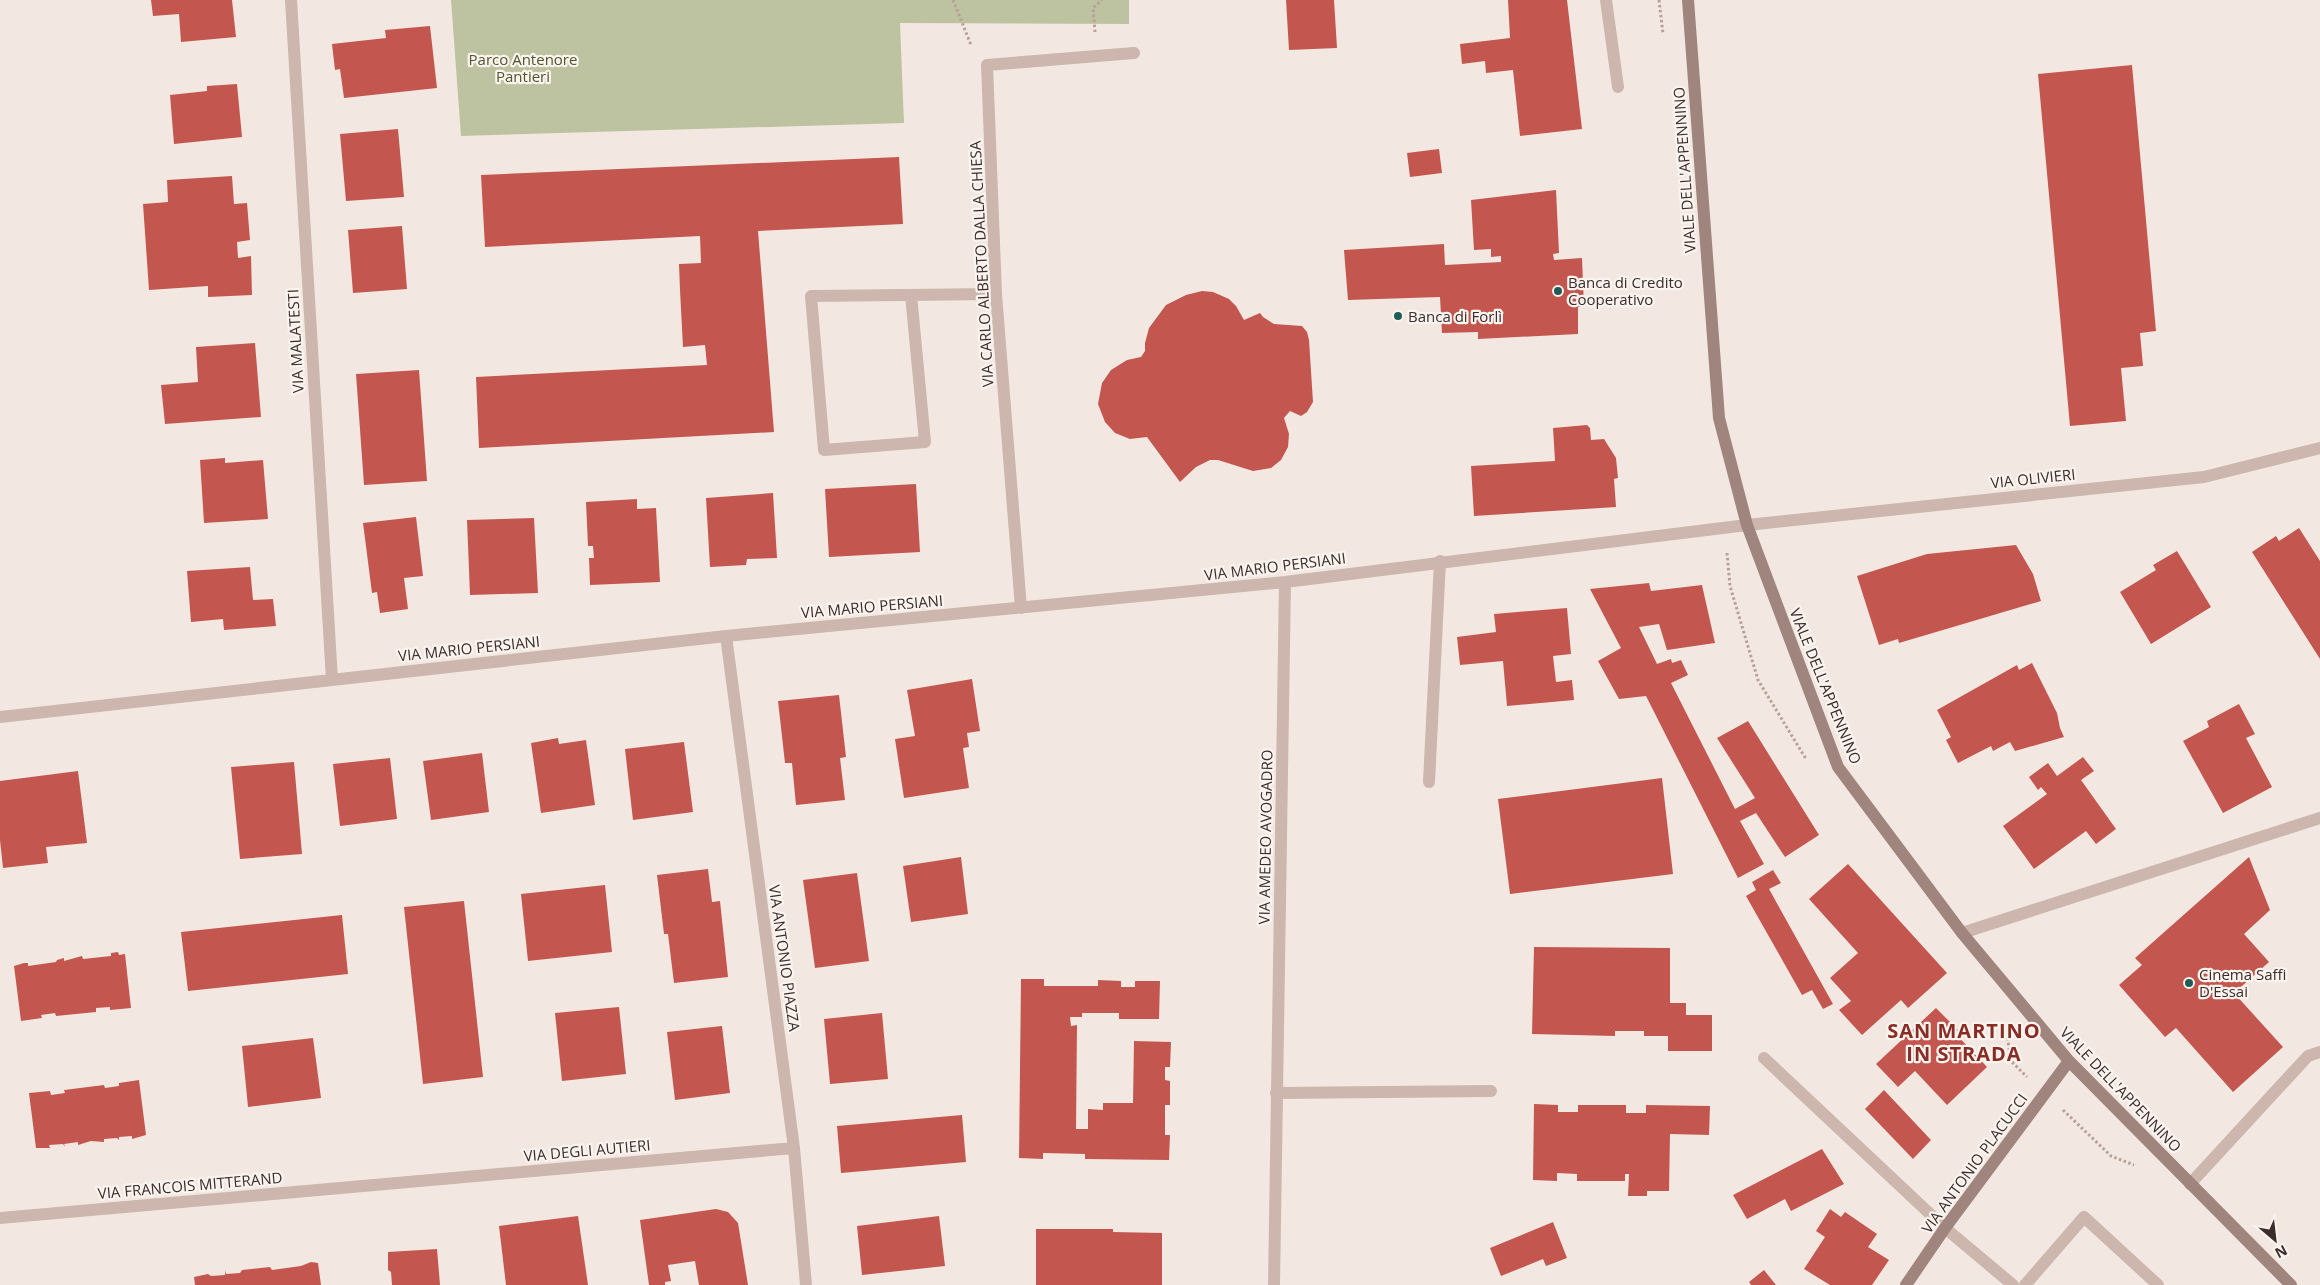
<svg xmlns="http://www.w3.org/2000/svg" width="2320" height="1285" font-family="'Open Sans',sans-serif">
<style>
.green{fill:#bdc3a1}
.building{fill:#c3574f}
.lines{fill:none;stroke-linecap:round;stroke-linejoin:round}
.path{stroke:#b89f97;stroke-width:3;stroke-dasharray:2.5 2.5;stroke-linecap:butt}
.lane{stroke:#ccb6ad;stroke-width:12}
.street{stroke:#ccb6ad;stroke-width:12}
.secondary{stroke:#a0847e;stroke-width:12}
.poi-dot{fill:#215b55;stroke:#faf3ee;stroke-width:2}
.labels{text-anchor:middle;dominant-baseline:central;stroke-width:4.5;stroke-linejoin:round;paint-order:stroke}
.park-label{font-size:15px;fill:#50582f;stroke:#faf3ee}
.street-label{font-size:15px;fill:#3a2d2b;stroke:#faf3ee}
.poi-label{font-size:15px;fill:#3a2d2b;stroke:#faf3ee;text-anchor:start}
.district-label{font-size:20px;font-weight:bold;letter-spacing:1px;fill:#882c26;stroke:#faf3ee}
</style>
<rect width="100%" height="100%" fill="#f3e8e1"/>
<!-- green -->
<path class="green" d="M451,0h678v24l-229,-1 4,100 -443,13z"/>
<!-- building -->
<path class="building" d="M151,0h81l4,37 -55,5 -2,-28 -26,2z
M1286,0h48l3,48 -48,2z
M1508,0h59l15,129 -62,7 -7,-66 -27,3 -1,-12 -23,3 -2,-20 50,-6z
M430,26l7,62 -93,10 -4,-29 -5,1 -3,-26 54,-6 -1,-8z
M2132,65l24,266 -16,2 3,33 -22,2 5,53 -56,5 -32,-352z
M237,84l5,53 -68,7 -4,-49 37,-4v-5z
M398,129l6,68 -58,4 -6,-67z
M1439,149l3,24 -32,4 -3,-24z
M899,157l4,67 -145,7 16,201 -295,16 -3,-71 231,-12 -2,-20 -22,2 -3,-57 -1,-26 22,-1 -1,-27 -215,11 -4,-72z
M232,176l2,28 13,-1 3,37 -13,2 1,16 13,-2 1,39 -44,2v-11l-59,4 -6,-86 25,-2 -1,-22z
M1556,190l3,63 -6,1 1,6 28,-2 2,49h-6v27l-100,5v-7l-36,1 -2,-36 -92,3 -4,-50 100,-6 1,21 56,-3v-6l-10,1v-8l-17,1 -3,-50z
M402,226l5,63 -54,4 -5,-63z
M1202,291l11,1 16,7 7,7 8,14 16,-7 3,4 11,7 28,2 5,6 2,8 4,62 -6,10 -6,4 -11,-5 -6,7 5,16 -1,13 -7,13 -10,8 -18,3 -35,-11h-8l-14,7 -16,15 -33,-45 -17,2 -15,-6 -10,-11 -7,-18 4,-21 9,-13 16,-10 14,-3 4,-6v-8l4,-15 17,-23 20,-10z
M255,343l6,74 -96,7 -4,-39 37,-3 -2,-35z
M419,370l8,111 -63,4 -8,-111z
M1587,425l3,3 1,12 13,-1 12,19 2,20 -4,1 2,28 -142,9 -3,-50 84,-5 -2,-33z
M225,458v5l38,-3 5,59 -64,4 -4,-63z
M916,484l4,68 -91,5 -4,-68z
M773,493l4,65 -30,1 -1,6 -36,2 -4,-69z
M637,499v10l19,-1 4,74 -70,3 -1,-27h5l-1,-12h-5l-2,-44z
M416,517l7,59 -19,2 4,31 -28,4 -3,-21 -5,1 -9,-70z
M534,518l4,75 -68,2 -3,-75z
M2299,528l21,33v98l-68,-107 24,-16 3,5z
M2016,545l17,29 8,27 -142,42 -1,-4 -19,6 -22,-69 70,-22z
M2177,551l34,56 -60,37 -31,-52 36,-22 -3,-5z
M250,567l3,33 20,-1 3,27 -52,4 -1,-11 -32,3 -4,-51z
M1649,583l2,8 51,-6 13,58 -48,7 -8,-26 -20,3 18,37 14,-5 1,4 9,-3 7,15 -17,8 64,126 20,-11 -38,-60 31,-17 71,114 -34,22 -29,-44 -16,8 24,43 -26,14 -92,-182 -27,3 -21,-38 23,-13 -31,-59z
M1567,608l4,46 -18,2 3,26 16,-2 2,20 -67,6 -4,-45 -43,4 -3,-28 39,-5 -2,-18z
M2032,663l25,50 3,15 4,9 -49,14 -5,-9 -17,9 -2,-5 -33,17 -12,-23 5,-3 -14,-27 80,-45 2,5z
M972,679l8,52 -13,2 2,14 -6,1 6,40 -65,10 -9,-59 20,-3 -8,-46z
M839,695l7,62 -6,1 5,42 -49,5 -4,-42h-7l-7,-62z
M2239,704l16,30 -9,4 26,49 -49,26 -40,-72 26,-14 -2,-6z
M558,738l1,6 27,-4 9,65 -54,8 -10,-70z
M684,742l9,70 -60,8 -8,-71z
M482,753l7,59 -58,8 -8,-59z
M2083,757l11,14 -13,9 35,49 -20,15 -10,-13 -52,38 -31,-43 44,-32 -6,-7 -3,3 -9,-13 19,-14 9,13z
M390,758l7,61 -57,7 -7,-62z
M294,762l8,92 -62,5 -9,-92z
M78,771l9,72 -41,4 2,16 -45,5 -3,-28v-59z
M1662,778l11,96 -163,20 -12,-95z
M961,857l7,57 -57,8 -8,-56z
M2249,857l21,53 -26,24 25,28 -35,31 49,54 -50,45 -57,-64 -11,9 -46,-52 23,-20 -7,-7z
M1848,864l99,109 -39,35 -7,-8 -39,35 -23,-25 12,-9 -21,-23 28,-25 -49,-54z
M708,869l4,33 8,-1 8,76 -54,6 -6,-49h-4l-7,-59z
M1773,870l8,13 -12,6 64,115 -10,5 -11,-19 -10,5 -56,-99 10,-6 -4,-8z
M857,873l12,88 -54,7 -12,-88z
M605,885l7,67 -84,9 -7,-67z
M464,901l19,176 -60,7 -19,-177z
M342,915l6,59 -160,17 -7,-59z
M1534,947l136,1v55h16v12h26v36h-44v-15h-24v-5h-29v5l-83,-2z
M118,952l1,3 6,-1 6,54 -21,2v-3l-14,1v4l-40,4 -1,-3 -14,2 1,3 -21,3 -7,-55 10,-3h4v3l28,-4 1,-2 7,-2v3l18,-5 1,3 28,-3v-3z
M1021,979h23v7h54v-6l23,1v6h14v-6h25l-1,38h-40v-6h-37v4h-12l1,9 6,-1 -1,104h12v-20l15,1v-7h30l1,-62 37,1 -1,25h-5v13l5,1v24h-5v30h5l-1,25 -84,-1v-5l-42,-1v6l-24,-1z
M619,1007l7,67 -64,7 -7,-68z
M1936,1008l22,22 -3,3 32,34 -40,38 -32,-34 -17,16 -22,-23z
M882,1013l6,66 -58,5 -6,-65z
M722,1026l8,67 -55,7 -8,-68z
M313,1038l8,60 -73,9 -6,-61z
M139,1080l7,55 -14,4v-3l-13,1v3l-2,-2 -13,1v3l-13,-1 -13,4v-3l-14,2 1,3 -2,-3 -14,1 1,3h-14l-7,-55 21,-2 1,4 14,-2 -1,-3 40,-5 1,3 14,-2v-3z
M1884,1090l47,50 -18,19 -48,-50z
M1534,1104l24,1v7h20v-7h48v8h20v-8l64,1 -1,29 -39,-1 -1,57h-22v5h-19l1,-22h-4v7h-48v-7l-20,-1v8l-24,-1z
M962,1115l4,47 -125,11 -4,-47z
M1822,1149l22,35 -53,27 -6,-12 -38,20 -14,-24z
M716,1209l12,3 10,11 10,62h-49l-4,-24 -27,4 3,16 -6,1v3h-16l-9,-65z
M1830,1209l11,8 4,-5 32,22 -9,13 21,13 -17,25h-42l-26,-16 21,-32 -9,-6z
M578,1216l10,69h-82l-7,-59z
M939,1216l6,50 -83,9 -5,-49z
M1553,1222l14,36 -21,8 -3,-7 -42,17 -11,-28z
M1036,1229h77v3l49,1v52h-126z
M437,1249l3,36h-48l-1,-13 -3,-2v-18z
M311,1262l7,1 3,22h-126l-1,-8 14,-3 3,2 14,-1v-5l1,4 14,-1 2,-3 28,-3 2,3 29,-4z
M1764,1270l12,15h-25l-2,-3z"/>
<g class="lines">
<!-- path -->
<path class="path" d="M953,0l18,45
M1659,0l4,34
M1095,32l-2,-24 9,-8
M1727,553l3,33 28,94 48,79
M2006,1028l5,33 16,16
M2063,1110l48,46 23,9"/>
<!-- lane -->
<path class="lane" d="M1606,0l12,87
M1429,782l11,-221
M1962,933l358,-115
M1764,1058l181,170 68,57
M2190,1184l118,-128 12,-4
M2025,1285l59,-68 74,68"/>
<!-- street -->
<path class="street" d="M291,0l41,680
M911,295l14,147 -101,8 -13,-154 185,-2
M1021,608l-25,-314 -9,-229 147,-12
M726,636l68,512 12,137
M0,717l726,-81 559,-54 462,-57 457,-48 116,-29
M1276,1093l215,-2
M0,1218l794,-70
M1274,1285l11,-703"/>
<!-- secondary -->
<path class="secondary" d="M1688,0l31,418 28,107 91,242 124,166 107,128 222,224
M1906,1285l39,-57 124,-167"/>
</g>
<!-- markers -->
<g class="poi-dot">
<circle cx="1558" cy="291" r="5"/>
<circle cx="1398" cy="316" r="5"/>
<circle cx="2189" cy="983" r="5"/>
</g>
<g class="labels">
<!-- park labels -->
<g class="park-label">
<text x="523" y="59">Parco Antenore<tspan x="523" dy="17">Pantieri</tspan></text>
</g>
<!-- street labels -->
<g class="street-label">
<text transform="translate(1684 170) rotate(-94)">VIALE DELL'APPENNINO</text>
<text transform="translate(981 264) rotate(-93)">VIA CARLO ALBERTO DALLA CHIESA</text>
<text transform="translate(295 341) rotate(-93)">VIA MALATESTI</text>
<text transform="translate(2033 478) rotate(-6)">VIA OLIVIERI</text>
<text transform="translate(1275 566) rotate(-7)">VIA MARIO PERSIANI</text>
<text transform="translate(872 606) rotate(-5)">VIA MARIO PERSIANI</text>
<text transform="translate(469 648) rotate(-6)">VIA MARIO PERSIANI</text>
<text transform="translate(1826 686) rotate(68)">VIALE DELL'APPENNINO</text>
<text transform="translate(1265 837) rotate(-89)">VIA AMEDEO AVOGADRO</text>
<text transform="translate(785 958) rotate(82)">VIA ANTONIO PIAZZA</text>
<text transform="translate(2121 1089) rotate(46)">VIALE DELL'APPENNINO</text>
<text transform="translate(587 1150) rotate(-5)">VIA DEGLI AUTIERI</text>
<text transform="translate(1974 1163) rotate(-54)">VIA ANTONIO PLACUCCI</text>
<text transform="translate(190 1185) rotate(-5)">VIA FRANCOIS MITTERAND</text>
</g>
<!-- poi labels -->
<g class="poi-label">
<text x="1568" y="282">Banca di Credito<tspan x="1568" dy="17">Cooperativo</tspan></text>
<text x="1408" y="316">Banca di Forlì</text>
<text x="2199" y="974">Cinema Saffi<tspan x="2199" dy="17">D'Essai</tspan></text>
</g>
<!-- district labels -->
<g class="district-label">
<text x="1964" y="1030">SAN MARTINO<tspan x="1964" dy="23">IN STRADA</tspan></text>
</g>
</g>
<!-- north arrow -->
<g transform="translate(2275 1240) rotate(152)" stroke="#faf3ee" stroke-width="4" paint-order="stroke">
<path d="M0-4L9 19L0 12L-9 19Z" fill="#3a2d2b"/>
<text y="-8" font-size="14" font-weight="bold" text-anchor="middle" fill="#3a2d2b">N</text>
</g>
</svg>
